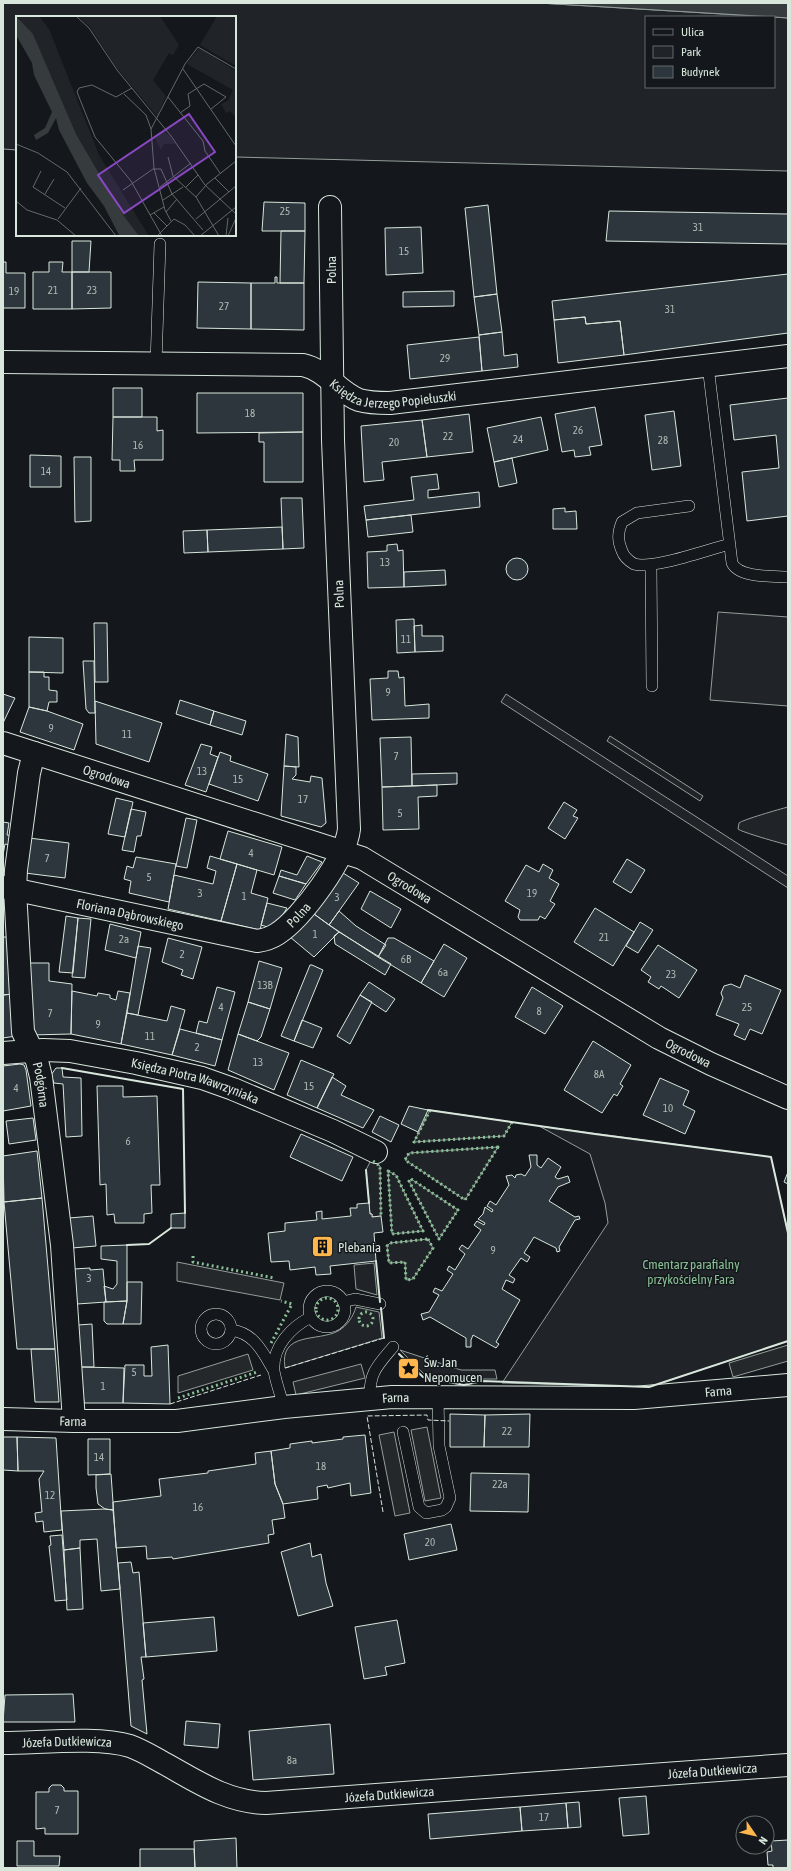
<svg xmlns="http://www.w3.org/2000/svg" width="791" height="1871" font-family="'Asap Condensed',sans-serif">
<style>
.green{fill:#202428;stroke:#939e99}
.parking{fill:#24282b;stroke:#939e99}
.water{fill:#363b3e;stroke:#939e99}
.building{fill:#2c363c;stroke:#d8e6dc}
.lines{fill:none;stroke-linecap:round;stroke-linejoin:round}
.service-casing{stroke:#d8e6dc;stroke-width:12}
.minor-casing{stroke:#d8e6dc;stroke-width:24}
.service{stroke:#14181c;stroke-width:11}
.minor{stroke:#14181c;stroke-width:22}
.hedge{stroke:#8ac095;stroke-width:3;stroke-dasharray:2 3;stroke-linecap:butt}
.fence{stroke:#d8e6dc;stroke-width:1;stroke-dasharray:5 2;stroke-linecap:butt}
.wall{stroke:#d8e6dc;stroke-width:2}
.labels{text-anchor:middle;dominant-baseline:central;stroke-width:3;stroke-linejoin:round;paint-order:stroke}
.number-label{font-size:11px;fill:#adbab4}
.street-label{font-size:13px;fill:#d8e6dc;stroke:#14181c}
.poi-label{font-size:13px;fill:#d8e6dc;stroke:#14181c;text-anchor:start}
.park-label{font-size:13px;fill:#8ac095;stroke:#14181c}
.inset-road{fill:none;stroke:#626a69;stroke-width:1}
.view{fill:#8948c3;fill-opacity:0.15;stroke:#8948c3;stroke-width:2}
.inset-edge{fill:none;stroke:#d8e6dc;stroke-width:2}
</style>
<rect width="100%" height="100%" fill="#14181c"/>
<!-- green -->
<path class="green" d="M3,3h536l232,14h-125v70h128v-70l14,1v153l-553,-14v-140h-218v133l-14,-1z
M718,612l70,5v89l-78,-6z
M506,694l282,182v12l-287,-186z
M610,736l93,60 -3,5 -93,-60z
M788,807v38c-8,-2 -47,-13 -50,-16l1,-6c3,-3 41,-14 49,-16z
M430,1110l82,12 -8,14 -90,6z
M539,1126l232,31 17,76v108l-139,46 -147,-4 106,-160 -3,-20 -15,-49z
M498,1147l-33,53 -60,-40 4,-7z
M371,1160l9,6 1,50 -9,1v-3h-2l-4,-44z
M388,1171l8,4 27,56 -31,3z
M411,1179l47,31 -19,29 -30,-58z
M428,1239l5,9 -20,31 -7,1 -1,-18 -16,1 -2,-17 3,-3z
M374,1263l3,32 -21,-6 -2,-24z
M356,1307l23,5 3,26 -97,30c-6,-37 33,-26 53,-37 9,-5 15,-14 18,-24z
M400,1350l61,20h34l2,9h-17l-15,3 -41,-8z"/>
<!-- parking -->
<path class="parking" d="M177,1262l107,21 -4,17 -103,-19z
M788,1345v16l-55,16 -4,-14z
M248,1354l5,16 -75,23v-17z
M361,1364l4,14 -69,17 -3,-13z
M427,1427l14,71 -16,3 -14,-71z
M394,1432l16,81 -15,3 -16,-81z"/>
<!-- water -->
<path class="water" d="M539,3h249v15l-14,-1z"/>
<!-- building -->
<path class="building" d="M264,202l41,1v28h-43z
M488,205l9,89 -23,3 -9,-89z
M609,211l179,3v30l-182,-3z
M421,227l2,46 -37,2 -1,-47z
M281,231h24l-1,52h-24z
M72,241h19l-2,31h-17z
M3,262h3v11h19v35h-22z
M49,262h14l-1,10h10v37h-39v-37h16z
M72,272h39v36l-39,1z
M788,274v59l-164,22 -4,-34 -34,3 -1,-7 -31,3 -2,-19z
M275,277h2v6h27v47l-53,-1v-46h24z
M198,282l53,1v46l-54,-1z
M454,291v15l-51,1v-15z
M497,294l5,38 -23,3 -5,-38z
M585,317l1,7 34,-3 4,34 -66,8 -4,-43z
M502,332l2,24 13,-2 1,13 -36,4 -3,-36z
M479,337l3,34 -72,8 -3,-34z
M113,388h29v29h-29z
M197,393h106v39l-106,1z
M788,398v118l-41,5 -5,-49 37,-4 -3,-33 -42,5 -4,-35z
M595,407l7,38 -13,2 2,8 -16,2 -1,-7 -12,2 -7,-38z
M674,411l7,55 -29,4 -7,-55z
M469,414l4,38 -46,5 -5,-37z
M113,417h44v14l6,-1v30h-29l1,11h-15v-11h-8z
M541,417l7,33 -54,12 -7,-34z
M422,420l5,37 -45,5 2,18 -20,2 -3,-56z
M303,432v50h-39v-40h-5v-9z
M30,455l31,1v31h-31z
M74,457h17v64l-16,1z
M512,458l5,25 -18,4 -5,-25z
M437,474l2,15 -11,1v8l51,-6 1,15 -114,13 -2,-14 50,-6 -3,-23z
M281,498h21l2,50 -21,1z
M565,508v4l11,-1 1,18h-24v-20z
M411,515l2,17 -45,5 -2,-17z
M282,527l1,22 -75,3 -1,-22z
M207,530l1,22 -24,1 -1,-22z
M397,544l1,7 5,-1 1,37 -36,1 -1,-36 20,-1v-6z
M506 569a11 11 0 1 1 22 0a11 11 0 1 1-22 0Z
M445,570l1,15 -42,2v-15z
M414,619l1,33 -18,1 -1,-33z
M94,623h13l1,59h-13z
M422,625v11h21v15l-28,1 -1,-26z
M29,637l34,1v35l-34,-1z
M83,661h11l1,52h-6l-3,-4z
M388,671h10l1,7 5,-1 1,29 24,-2v14l-57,2 -2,-41 18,-1z
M29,672h15v5h5v13l8,1v11h-8l-2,9 -18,-4z
M3,694l12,4 -12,25z
M180,700l34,11 -4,14 -34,-11z
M95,701l67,22 -13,39 -53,-18z
M29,707l18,4 36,13 -9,26 -54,-18z
M214,711l32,10 -4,14 -32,-10z
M286,734l12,3 1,30 -15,-1z
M411,737l1,49 -30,1 -2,-49z
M201,744l11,3 -2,7 8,3 -12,35 -21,-7z
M220,752l11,4 -1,5 38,13 -10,27 -49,-17z
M284,766l12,1v8l-4,4 18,3 1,-6 11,2 4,45 -5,4 -40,-11z
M457,773v11l-45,2v-12z
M437,785v11l-19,1 1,32 -36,1 -1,-43z
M116,798l17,4 -8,35 -17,-3z
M564,802l13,8 -4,6 5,2 -13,21 -17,-11z
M131,809l15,3 -5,24h-4l-3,16 -12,-2z
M186,818l11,2 -10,48 -11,-2z
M3,822l6,1 -2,12 5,1 -2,9 -5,-1 -2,11z
M228,831l54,16 -8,28 -54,-16z
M29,838l40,5 -4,35 -40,-5z
M210,856l27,8 -16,57 -53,-12 6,-34 39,9 3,-13 -9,-3z
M307,856l15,6 -16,22 -27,-8 2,-6 16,5z
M136,857l40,7 -7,38 -40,-9 2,-12 -7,-2 3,-13 6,2z
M627,859l18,11 -14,23 -18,-11z
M237,864l20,6 -6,23 17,5 -8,32 -39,-9z
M543,864l10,6 -4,8 10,6 -9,17 5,3 -10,15 -5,-3 -2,4h-18l-2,-3 2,-7 -15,-9 21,-36 13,7z
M343,873l16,10 -30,42 -15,-11z
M279,876l27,8 -11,16 -22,-7z
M370,891l31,18 -10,19 -30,-19z
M267,903l20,5 -13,21 -13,-4z
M595,908l39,24 -21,34 -39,-24z
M339,911l17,15 30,19 -8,12 -49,-32z
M314,914l25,18 -25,25 -24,-20z
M66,916l12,2 -5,55 -14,-1z
M78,918l13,1 -6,59 -13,-1z
M640,922l13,8 -15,23 -12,-7z
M110,924l31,8 -5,26 -31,-8z
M339,932l52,32 -6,11 -50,-31 -1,-8z
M3,937h6l4,57 -10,1z
M168,938l34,9 -9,32 -12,-4 2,-5 -21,-8z
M388,938h6l40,23 -13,22 -43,-26z
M444,944l23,14 -23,39 -23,-14z
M658,945l39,25 -18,28 -18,-12 -2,3 -11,-7 3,-5 -10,-7z
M138,946l13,2 -13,67 -11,-2z
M259,961l23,7 -12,41 -22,-7z
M26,963h23v18l23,3 -1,50 -41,1z
M310,965h2l11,5 -29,71 -13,-5z
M745,975l36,15 -19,44 -12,-5 -5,11 -11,-5 5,-11 -23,-9 7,-17 -2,-5 3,-7 7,-2 9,4z
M369,982l26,17 -9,13 -26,-17z
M217,987l18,5 -13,48 -26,-7 3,-12 8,2z
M532,987l31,19 -18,28 -30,-17z
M72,991l25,5 1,-3 12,2v3l6,2 2,-9 12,2 -9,51 -50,-10z
M13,994l3,42 -13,2v-43z
M360,995l12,7 -22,42 -13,-8z
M248,1002l22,7 -9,28 -4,4 -19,-7z
M171,1006l14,4 -13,45 -51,-11 6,-31 40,8z
M302,1020l20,8 -9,20 -19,-7z
M180,1029l42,11 -7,26 -43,-11z
M238,1034l51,19 -15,37 -46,-20z
M593,1041l38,24 -11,19 3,2 -6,10 -3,-2 -12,19 -38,-23z
M301,1060l33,14 -17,34 -30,-13z
M20,1064l4,1 2,5 5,36 -28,5v-45z
M56,1068h6l1,9 18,1 1,58 -16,1 -3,-53 -9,-1 -3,-8z
M332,1077l14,9 -5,9 33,15 -11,18 -46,-20z
M660,1078l29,13 -6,14 12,6 -10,23 -42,-19z
M97,1086h26v11l34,-1 3,89h-9l1,28 -8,1v9h-29l-1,-9 -7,1 -1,-31 -6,1z
M409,1106l19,4 -10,22 -17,-8z
M380,1116l19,9 -8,17 -19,-10z
M33,1118l3,22 -27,4 -3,-23z
M301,1134l52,23 -11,24 -52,-24z
M37,1151l5,47 -38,4 -1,-46z
M529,1155h8v10l4,3 7,-10 13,9 -6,10 3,2 10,-3 2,6 -12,5 -9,14 26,16 4,-1 1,3 -5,1 -16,27 1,4 -3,1 -1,-4 -22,-11 -10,16 6,4 -3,5 -6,-4 -12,17 6,4 -2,4 -7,-3 -4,9 18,11 -24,42 3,2 -3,4 -23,-13 -2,5v7h-5v-9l-36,-21 -7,3 -2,-6 8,-2 10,-17 -6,-3 2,-4 7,3 11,-17 -6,-4 2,-4 6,4 10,-16 -6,-5 3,-4 6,4 13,-19 -7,-5 3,-4 7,4 1,-2 -7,-4 5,-5 2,-7 7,5 1,-2 -6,-4 3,-5 6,4 13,-20 -3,-9 6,-1 3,3 1,-3 5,-1 4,2 6,-9z
M788,1172v12l-4,-2z
M42,1198l13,151h-38l-13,-147z
M369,1203l1,11h2v3l9,-1 2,16 -9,1 2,28 -46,5 1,8 -15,1 -1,-8 -25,3 -1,-9 -18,1 -3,-29 17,-2v-8l32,-3 -1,-8 6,-1v8l29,-3 -1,-8h7v-4z
M185,1213v15h-14v-14z
M93,1216l3,30 -24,2 -3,-30z
M127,1245v56l-21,1 -2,-16 9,3 4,-5v-23l-16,-2v-13z
M90,1268v2l13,-1 3,33 -29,2 -3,-35z
M127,1282h15l-1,42h-18l4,-23z
M127,1301l-4,23h-16l-3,-3v-19z
M92,1324l2,43h-13l-3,-42z
M168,1345l2,59 -47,-1 2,-38h19v11h8l-1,-29z
M31,1349h24l4,53h-24z
M81,1367l43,1 -1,35h-39z
M450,1414l35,1 -1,32h-34z
M530,1414l-1,33h-45l1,-32z
M365,1435l6,58 -20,3 -1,-13 -22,5 -1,-3 -10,2 1,12 -35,5 -8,-20 -4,-33 19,-3v-4l22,-3v2l31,-4v-2z
M3,1437h14l1,34 -15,-1z
M17,1437l39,1 6,92 -18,2 -1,-11 -7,1 -1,-9 7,-1 -3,-33 5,-8h-26z
M88,1439h22v35l-22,1z
M271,1451l4,33 8,20 2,14 -13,2 2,14 -6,1 1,8 -96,16 -1,-2 -25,2 -1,-13 -30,2 -3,-46 48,-6 -2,-17 49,-6v-2l48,-7 -1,-11z
M471,1473l58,1 -1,38 -58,-1z
M111,1474l2,28v8l-8,-1 -7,-5 -2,-16v-13z
M105,1509l8,1 7,79 -19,2 -4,-52 -17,1v8l-16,2 -3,-39z
M451,1524l6,26 -48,10 -5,-26z
M62,1535l5,65 -12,1 -6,-55 2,-1 -1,-9z
M310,1543l2,14 9,-3 5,29 7,23 -35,10 -17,-64z
M80,1548l3,61 -16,1 -3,-60z
M131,1562l2,11 6,-1 7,85h-5l3,22 -2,1 5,54 -16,-8 -13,-163z
M214,1617l3,34 -71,6 -3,-34z
M397,1620l8,43 -20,4 2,8 -23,4 -9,-52z
M73,1694l2,28h-72l2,-27z
M186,1721l34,3 -2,24 -34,-3z
M330,1724l4,50 -81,6 -4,-49z
M52,1785h9l3,3v3h14v43h-33v-6l-9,1v-37h13v-4z
M646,1796l3,38 -26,2 -4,-38z
M579,1802l2,25 -13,1 -2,-25z
M566,1803l2,25 -46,3 -2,-24z
M520,1807l2,24 -92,8 -2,-25z
M236,1838l1,30h-42l-1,-27z
M788,1840v28h-15v-3h-5l-1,-13 5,-1 -1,-10z
M17,1841h17v15h26l-1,10h-42z
M140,1849h54l1,19h-55z"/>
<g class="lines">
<defs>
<path id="service" d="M156,364l4,-120
M708,366l24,197c7,15 41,13 56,14
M689,506l-52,7 -15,9c-4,10 -5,18 0,29 2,6 7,10 12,13 18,6 75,-15 96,-20
M651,565l1,121
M309 1309a18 18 0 1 1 36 0a18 18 0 1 1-36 0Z
M343,1302l12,-3 25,5
M201 1329a15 15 0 1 1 30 0a15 15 0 1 1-30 0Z
M231,1330c24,3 32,23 43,41
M370,1398c-1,-25 7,-32 23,-51
M284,1407c-3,-11 -8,-24 -10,-36 -2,-24 17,-44 37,-54
M403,1432l16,75 7,6 16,-3 4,-3 4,-9 -11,-52 -1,-49"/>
<g id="minor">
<path id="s1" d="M3,362l300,3c23,5 35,27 56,35 10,3 21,3 31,3l398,-47"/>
<path id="s2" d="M3,743l359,115 297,180 52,26 77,34"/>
<path id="s3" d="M34,753l-5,20 -13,97 -1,20 8,142 14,29 4,16 21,168 12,176"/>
<path id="s4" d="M3,887l254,54c7,-1 14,-3 20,-7 25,-16 69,-76 72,-105l-16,-389 -3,-233"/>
<path id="s5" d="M3,1053l40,-3 27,1 66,12 66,15 31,11 100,42 43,21"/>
<path id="s6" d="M3,1419l71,2h103l107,-14 108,-10 242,1 154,-13"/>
<path id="s7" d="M3,1743c36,0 95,-7 127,3 11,4 21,10 30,15 35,19 65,41 106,42l522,-38"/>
</g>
</defs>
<!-- service casing -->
<use href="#service" class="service-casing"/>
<!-- minor casing -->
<use href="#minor" class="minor-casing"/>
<!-- service -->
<use href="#service" class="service"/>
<!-- minor -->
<use href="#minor" class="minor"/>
<!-- hedge -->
<path class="hedge" d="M430,1110l-16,32 90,-6 8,-14
M498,1147l-33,53 -60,-40 4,-7z
M373,1161l7,5 1,50
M388,1171l8,4 27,56 -31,3z
M411,1179l47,31 -19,29 -30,-58z
M428,1239l5,9 -20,31 -7,1 -1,-18 -16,1 -2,-17 3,-3z
M193,1256v6l81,16
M316 1309a11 11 0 1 1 22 0a11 11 0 1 1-22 0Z
M359 1319a7 7 0 1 1 14 0a7 7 0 1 1-14 0Z
M271,1343l21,-39 -11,-3
M178,1398l79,-26"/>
<!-- fence -->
<path class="fence" d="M285,1368l99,-30
M170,1404l91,-29
M383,1512l-16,-96 60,-1 1,5 21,1"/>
<!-- wall -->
<path class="wall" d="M62,1068l121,21 2,124
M428,1110l167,24 176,23 17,76
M366,1170l3,33
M127,1245l22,-1 22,-16
M376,1261l4,41
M381,1308l3,30
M399,1354l24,23 41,8 18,-4 167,6 139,-46"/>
</g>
<!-- icons -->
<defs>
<symbol id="building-square" viewBox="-11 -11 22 22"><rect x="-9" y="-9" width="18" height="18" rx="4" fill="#ffb74d" stroke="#14181c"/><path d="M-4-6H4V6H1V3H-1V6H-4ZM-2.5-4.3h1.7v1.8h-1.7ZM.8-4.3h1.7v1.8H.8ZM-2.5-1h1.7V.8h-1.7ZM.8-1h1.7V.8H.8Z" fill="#111"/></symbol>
<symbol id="sight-square" viewBox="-11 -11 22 22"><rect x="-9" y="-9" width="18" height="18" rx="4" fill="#ffb74d" stroke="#14181c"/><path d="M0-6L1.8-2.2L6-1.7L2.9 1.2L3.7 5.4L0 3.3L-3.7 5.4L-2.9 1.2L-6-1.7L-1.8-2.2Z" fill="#111"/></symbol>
</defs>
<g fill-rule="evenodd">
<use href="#building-square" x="310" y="1234" width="25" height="25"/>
<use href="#sight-square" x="396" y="1356" width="25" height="25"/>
</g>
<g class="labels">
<!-- number labels -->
<g class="number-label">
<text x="285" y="211">25</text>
<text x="698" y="227">31</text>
<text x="404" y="251">15</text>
<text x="53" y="290">21</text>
<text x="92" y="290">23</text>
<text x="14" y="291">19</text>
<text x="224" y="306">27</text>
<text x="670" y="309">31</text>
<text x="445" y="358">29</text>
<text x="250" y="413">18</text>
<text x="578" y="430">26</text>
<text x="448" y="436">22</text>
<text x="518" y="439">24</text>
<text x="663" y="440">28</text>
<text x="394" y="442">20</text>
<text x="138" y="445">16</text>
<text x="46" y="471">14</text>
<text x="385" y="562">13</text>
<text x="406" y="639">11</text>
<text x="388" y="692">9</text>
<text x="51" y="728">9</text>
<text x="127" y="734">11</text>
<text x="396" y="756">7</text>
<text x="202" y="771">13</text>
<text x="238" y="779">15</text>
<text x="303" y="799">17</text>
<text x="400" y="813">5</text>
<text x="251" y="853">4</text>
<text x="47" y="858">7</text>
<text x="149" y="877">5</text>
<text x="200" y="893">3</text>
<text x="532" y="893">19</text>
<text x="244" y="896">1</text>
<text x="337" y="897">3</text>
<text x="315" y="934">1</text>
<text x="604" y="937">21</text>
<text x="124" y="939">2a</text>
<text x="182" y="954">2</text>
<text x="406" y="959">6B</text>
<text x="443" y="972">6a</text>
<text x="671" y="974">23</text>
<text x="265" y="985">13B</text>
<text x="221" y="1007">4</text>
<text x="747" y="1007">25</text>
<text x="539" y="1011">8</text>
<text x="50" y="1013">7</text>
<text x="98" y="1024">9</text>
<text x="150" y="1036">11</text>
<text x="197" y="1047">2</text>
<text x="258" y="1062">13</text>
<text x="599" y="1074">8A</text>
<text x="309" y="1086">15</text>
<text x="16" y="1088">4</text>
<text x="668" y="1108">10</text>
<text x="128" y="1141">6</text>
<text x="493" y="1250">9</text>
<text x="89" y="1278">3</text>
<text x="134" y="1372">5</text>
<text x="103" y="1386">1</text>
<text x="507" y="1431">22</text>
<text x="99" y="1457">14</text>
<text x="321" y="1466">18</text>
<text x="500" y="1484">22a</text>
<text x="50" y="1495">12</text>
<text x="198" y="1507">16</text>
<text x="430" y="1542">20</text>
<text x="292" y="1760">8a</text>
<text x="57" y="1810">7</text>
<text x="544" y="1817">17</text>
</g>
<!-- street labels -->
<g class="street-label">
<text transform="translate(331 270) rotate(-90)">Polna</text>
<text stroke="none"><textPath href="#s1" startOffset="399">Księdza Jerzego Popiełuszki</textPath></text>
<text transform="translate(339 594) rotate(-92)">Polna</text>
<text stroke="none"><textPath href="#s2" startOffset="109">Ogrodowa</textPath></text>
<text stroke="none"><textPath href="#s2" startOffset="433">Ogrodowa</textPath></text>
<text stroke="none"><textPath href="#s4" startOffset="310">Polna</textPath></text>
<text stroke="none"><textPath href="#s4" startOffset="130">Floriana Dąbrowskiego</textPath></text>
<text stroke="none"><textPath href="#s2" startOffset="757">Ogrodowa</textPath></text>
<text stroke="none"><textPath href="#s5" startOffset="196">Księdza Piotra Wawrzyniaka</textPath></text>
<text stroke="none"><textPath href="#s3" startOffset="337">Podgórna</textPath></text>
<text stroke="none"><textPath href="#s6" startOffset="717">Farna</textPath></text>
<text stroke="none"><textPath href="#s6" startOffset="394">Farna</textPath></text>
<text stroke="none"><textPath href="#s6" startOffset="70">Farna</textPath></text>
<text stroke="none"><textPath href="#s7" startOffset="64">Józefa Dutkiewicza</textPath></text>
<text stroke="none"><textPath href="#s7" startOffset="724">Józefa Dutkiewicza</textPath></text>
<text stroke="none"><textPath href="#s7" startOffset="400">Józefa Dutkiewicza</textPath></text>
</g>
<!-- poi labels -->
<g class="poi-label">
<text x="338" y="1247">Plebania</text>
<text x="424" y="1362">Św. Jan<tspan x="424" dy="15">Nepomucen</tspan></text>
</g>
<!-- park labels -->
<g class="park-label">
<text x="691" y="1264">Cmentarz parafialny<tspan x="691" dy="15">przykościelny Fara</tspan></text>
</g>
</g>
<!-- overview -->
<g transform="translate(16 16)">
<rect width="220" height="220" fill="#14181c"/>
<path d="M0,0h23l10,13 50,126 50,81h-10l-15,-20 -48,-82 -43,-100zM62,0h82l19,29 -6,10 -4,-2 -16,27 13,16 -9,20 -41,-49 -26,-40zM201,0h19v50l-36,-21zM183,32l37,23v46l-6,-6 -4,2 -5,-9 7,-3 5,-11 -46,-26zM147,115l7,5 6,9 1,5 -2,-6h-11l-3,6 -6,-12z" fill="#202428"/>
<path d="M0,0l17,18 43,100 48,82 15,20 -20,-1 -15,-29 -17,-23 -28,-53 -3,-12 -8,15 -12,7 -2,-5 11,-7 7,-16 -18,-37 -2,-12 -16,-28z" fill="#363b3e"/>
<path class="inset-road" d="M60,0l13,12 28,42 54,66 34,49 31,29M167,53l53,77M116,72l-16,9 -24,-12 -13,3 -2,4 18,45 36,44 31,55M108,78l22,21 5,14 3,39 11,42 6,11M152,81l35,44 2,10 15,22M164,97l10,-7 -2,-12 16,-10 22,13 -15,12M135,113l34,-65 13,-17 38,22M0,128l22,9 29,19 49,64M152,141l5,19 23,21 23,39M25,155l-8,16 32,21M199,162l14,14M144,171l31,-24M170,171l12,-12M107,174l30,-21h8l11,25 31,36M29,178l9,-15M180,181l11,-13 29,-23M147,184l20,-13M0,185l11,9 30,10 19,16M150,196l11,-13M138,197l13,13M134,199l14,-8M42,203l23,-31M180,203l40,-33M141,220l17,-17 11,6 10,11M184,220l36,-29M210,220l2,-18M212,220l8,-18"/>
<path class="view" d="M173,98l26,38 -91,61 -26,-38z"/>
<rect width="220" height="220" class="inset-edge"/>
</g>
<!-- border -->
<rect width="791" height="1871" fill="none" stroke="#d8e6dc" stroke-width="8"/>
<!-- legend -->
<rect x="645" y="16" width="130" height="72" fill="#14181c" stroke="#626a69"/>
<rect x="653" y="29" width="20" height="6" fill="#14181c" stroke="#626a69"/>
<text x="681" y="36" font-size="12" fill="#d8e6dc">Ulica</text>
<rect x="653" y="46" width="20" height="12" fill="#202428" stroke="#626a69"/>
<text x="681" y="56" font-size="12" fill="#d8e6dc">Park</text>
<rect x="653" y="66" width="20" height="12" fill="#2c363c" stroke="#626a69"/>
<text x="681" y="76" font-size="12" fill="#d8e6dc">Budynek</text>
<!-- north arrow -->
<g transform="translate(755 1835) rotate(124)"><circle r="19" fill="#14181c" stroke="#626a69"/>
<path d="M0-3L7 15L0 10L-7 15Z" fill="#ffb74d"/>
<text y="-6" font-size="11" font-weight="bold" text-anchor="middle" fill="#d8e6dc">N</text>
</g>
</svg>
